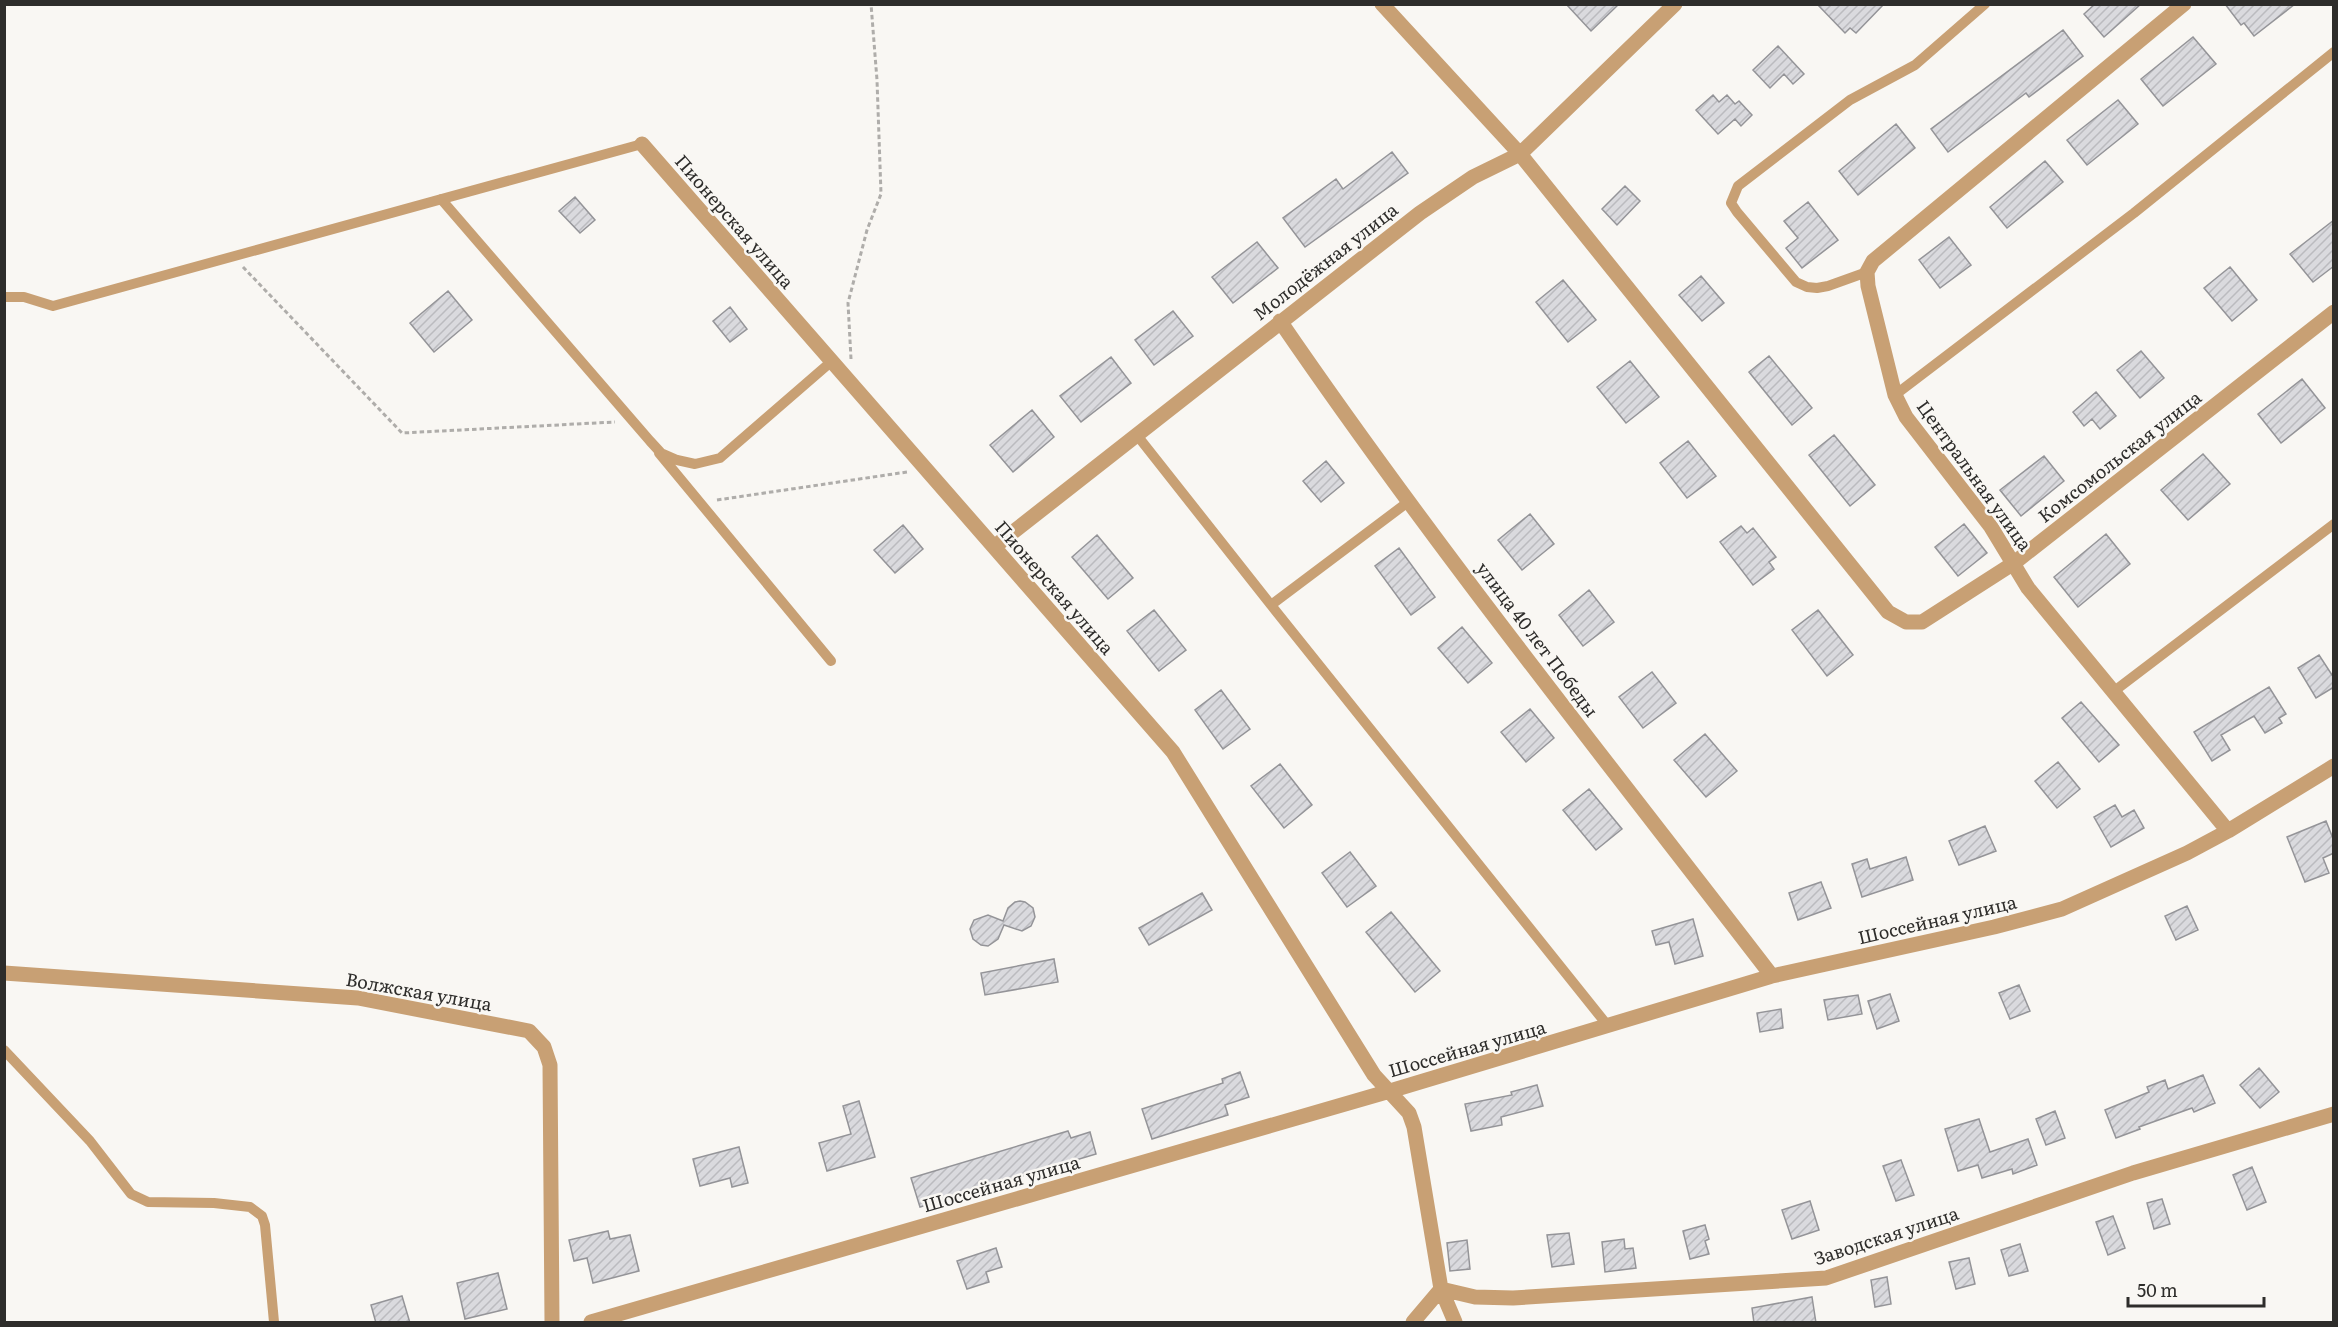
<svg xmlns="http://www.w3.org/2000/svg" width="2338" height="1327" font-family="Literata,serif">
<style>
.building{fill:url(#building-hatch);stroke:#949498;stroke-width:1.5}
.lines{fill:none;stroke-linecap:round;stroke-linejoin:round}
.path{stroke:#afadaa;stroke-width:3;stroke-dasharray:4.5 3;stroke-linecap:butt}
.lane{stroke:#c8a074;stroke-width:10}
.street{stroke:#c8a074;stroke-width:15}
.labels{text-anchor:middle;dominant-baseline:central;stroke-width:5;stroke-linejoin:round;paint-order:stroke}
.street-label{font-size:18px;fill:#2e2d2b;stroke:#f9f7f3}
</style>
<defs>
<pattern id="building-hatch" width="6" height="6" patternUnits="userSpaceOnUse" patternTransform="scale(1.5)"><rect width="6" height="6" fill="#dadade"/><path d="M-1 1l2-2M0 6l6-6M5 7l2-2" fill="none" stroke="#bbbbbf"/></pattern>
</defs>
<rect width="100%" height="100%" fill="#f9f7f3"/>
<!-- building -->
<path class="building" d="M1566,4h53l-28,27z
M1817,4h67l-28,29 -6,-5 -5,5z
M2095,4h46l-37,33 -20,-23z
M2225,4h70l-41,32 -10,-13 -3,2z
M2063,30l20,26 -54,41 -3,-4 -78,59 -17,-23z
M2193,37l23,27 -53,42 -22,-27z
M1778,46l26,28 -11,10 -9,-10 -14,14 -17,-18z
M1713,95l6,7 8,-7 8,9 4,-3 13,14 -11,11 -6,-7 -17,15 -22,-24z
M2118,100l20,24 -51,41 -20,-25z
M1896,124l19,24 -57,47 -19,-24z
M1392,152l16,21 -103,74 -22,-29 53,-39 7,10z
M2045,161l18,21 -56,46 -17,-21z
M1625,186l15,15 -23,24 -15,-16z
M575,197l20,23 -15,13 -21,-22z
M1808,202l30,38 -36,28 -16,-20 12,-10 -14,-17z
M2334,220v46l-21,16 -23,-28z
M1949,237l22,28 -31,23 -21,-28z
M1257,242l21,26 -45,35 -21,-26z
M2230,267l27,33 -25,21 -28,-33z
M1701,276l23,27 -22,18 -23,-26z
M1563,280l33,40 -28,22 -32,-40z
M448,291l24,29 -38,32 -24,-29z
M730,307l17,22 -17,13 -17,-21z
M1173,311l20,25 -39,29 -19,-25z
M2141,351l23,27 -24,20 -23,-28z
M1769,356l43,52 -20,17 -43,-53z
M1111,357l20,26 -50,39 -21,-26z
M1630,361l29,36 -33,26 -29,-36z
M2302,379l23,29 -44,35 -23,-29z
M2096,392l20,24 -16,13 -8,-10 -8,7 -11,-14z
M1032,410l22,27 -41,35 -23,-27z
M1834,435l41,50 -25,21 -41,-51z
M1688,441l28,35 -29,22 -27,-35z
M2203,454l27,30 -42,36 -27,-30z
M2044,456l20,25 -43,35 -21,-26z
M1326,461l18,22 -23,19 -18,-21z
M1530,514l24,30 -32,26 -24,-30z
M1964,524l23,29 -29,23 -23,-29z
M903,525l20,24 -28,24 -21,-23z
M1741,526l6,7 6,-5 23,29 -7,5 5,7 -21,16 -33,-43z
M2106,534l24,30 -52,43 -24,-30z
M1097,535l36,43 -25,21 -36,-42z
M1399,548l36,49 -24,18 -36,-49z
M1589,590l25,32 -31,24 -24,-31z
M1154,610l32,40 -27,21 -32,-40z
M1818,610l35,45 -26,21 -35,-46z
M1462,627l30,36 -24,20 -30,-35z
M2319,655l15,23v9l-18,11 -18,-30z
M1652,672l24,31 -33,25 -24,-31z
M2269,687l17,27 -7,4 3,5 -17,10 -11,-17 -33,19 9,15 -18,11 -18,-29z
M1221,690l29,39 -27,20 -28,-39z
M2081,702l38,43 -20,17 -37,-44z
M1530,709l24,29 -28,24 -25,-30z
M1705,734l32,37 -31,26 -32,-37z
M2058,762l22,27 -23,19 -22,-27z
M1280,764l32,41 -28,23 -33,-42z
M1589,789l33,40 -26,21 -33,-40z
M2115,805l7,12 12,-7 10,18 -33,19 -17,-30z
M2326,821l8,20v12l-11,5 6,15 -24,9 -18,-45z
M1985,826l11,25 -37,14 -10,-24z
M1350,852l26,34 -29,21 -25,-34z
M1906,857l7,23 -51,17 -10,-33 15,-5 3,10z
M1821,882l10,26 -33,12 -9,-27z
M1202,893l10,17 -63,35 -10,-17z
M1020,901l5,1 8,6 2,9 -4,9 -9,5 -18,-6 -6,14 -10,7 -7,-1 -8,-6 -3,-10 4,-9 14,-5 15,6 5,-13 7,-6z
M2187,906l11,24 -22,10 -11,-24z
M1391,912l49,59 -25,21 -49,-60z
M1693,919l10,37 -28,8 -6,-22 -13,3 -4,-14z
M1054,959l4,23 -73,13 -4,-22z
M2019,985l11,26 -20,8 -11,-26z
M1890,994l9,27 -22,8 -9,-28z
M1858,995l4,19 -34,6 -4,-20z
M1781,1009l2,19 -23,4 -3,-19z
M2259,1068l20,24 -19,16 -20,-23z
M1240,1072l9,25 -24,8 3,10 -76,24 -10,-30 81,-26 -1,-4z
M2203,1075l12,28 -21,9 -2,-4 -53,19 1,2 -24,9 -11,-28 44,-18 -2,-5 18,-7 3,9z
M1537,1085l6,21 -42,11 1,8 -31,6 -6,-27 47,-9 -1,-3z
M859,1101l16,56 -48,14 -8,-28 32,-9 -8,-28z
M2055,1111l10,27 -19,7 -10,-26z
M1979,1119l11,33 38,-13 9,26 -24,9 -1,-5 -30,9 -4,-13 -20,6 -13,-42z
M1068,1131l3,7 19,-6 6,22 -176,53 -9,-29z
M739,1147l9,36 -16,4 -2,-9 -30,8 -7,-27z
M1901,1160l13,35 -18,6 -13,-35z
M2252,1167l14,35 -19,8 -14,-35z
M2162,1199l8,25 -16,5 -7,-26z
M1810,1201l9,29 -27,9 -10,-29z
M2113,1216l12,32 -17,7 -12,-33z
M1705,1225l4,14 -4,2 4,13 -19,5 -7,-28z
M608,1231l2,8 20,-4 9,36 -46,12 -6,-25 -13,3 -5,-21z
M1569,1233l5,31 -22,3 -5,-32z
M1624,1239l1,10 8,-1 3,20 -31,4 -3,-30z
M1467,1240l3,29 -20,2 -3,-28z
M2020,1244l8,27 -19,5 -8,-26z
M996,1248l6,19 -16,5 3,10 -22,7 -10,-28z
M1969,1258l6,26 -19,5 -7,-27z
M498,1273l9,36 -42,10 -8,-36z
M1887,1277l4,27 -16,3 -4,-27z
M402,1296l8,27h-34l-5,-18z
M1812,1297l4,26h-62l-2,-15z"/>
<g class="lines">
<!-- path -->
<path class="path" d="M243,267l159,166 213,-11
M851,359l-3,-56 19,-73 14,-36 -4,-114 -6,-76
M717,500l190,-28"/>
<!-- lane -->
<path class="lane" d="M441,199l209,242 11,12 16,7 18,4 25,-6 112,-97
M1867,272l-39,14 -11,2 -10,-1 -11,-5 -59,-70 -6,-9 7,-17 112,-86 65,-35 70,-61
M4,297h20l29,9 589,-162
M1895,395l239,-182 200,-161
M1136,434l135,171
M659,453l172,208
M1408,502l-137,103 337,421
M2113,692l221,-168
M4,1050l86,91 41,53 17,8 66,1 36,4 12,9 3,9 9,97"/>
<!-- street -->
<path class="street" d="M1382,4l138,150 368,458 18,10h16l92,-59 320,-251
M2184,4l-311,257 -6,11 1,14 27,109 11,22 85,110 37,61 200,243
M642,144l531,608 201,323 35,38 5,14 27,162 14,33
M1280,321c154,225 326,439 492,655
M994,547l426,-334 53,-36 47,-23 155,-150
M4,973l354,25 171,33 15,16 6,18 2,257
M591,1322l799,-231 382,-115 222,-49 68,-18 125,-56 41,-22 106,-65
M1413,1322l28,-33 34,8 38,1 313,-20 307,-105 201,-59"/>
</g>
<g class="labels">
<!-- street labels -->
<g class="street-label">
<text transform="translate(735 221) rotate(49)">Пионерская улица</text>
<text transform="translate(1325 261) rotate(-38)">Молодёжная улица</text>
<text transform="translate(2119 456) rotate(-38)">Комсомольская улица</text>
<text transform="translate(1975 475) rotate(54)">Центральная улица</text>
<text transform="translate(1055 587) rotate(49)">Пионерская улица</text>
<text transform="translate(1538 639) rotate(53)">улица 40 лет Победы</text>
<text transform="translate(1937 919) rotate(-13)">Шоссейная улица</text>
<text transform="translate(419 991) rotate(10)">Волжская улица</text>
<text transform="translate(1467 1048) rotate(-16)">Шоссейная улица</text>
<text transform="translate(1001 1183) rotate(-16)">Шоссейная улица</text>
<text transform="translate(1886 1235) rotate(-18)">Заводская улица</text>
</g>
</g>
<!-- border -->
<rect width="2338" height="1327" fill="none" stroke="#2e2d2b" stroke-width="12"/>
<!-- scale -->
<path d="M2128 1297v9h136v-9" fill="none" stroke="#2e2d2b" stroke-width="3"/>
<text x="2137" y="1297" font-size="18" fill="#2e2d2b" stroke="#f9f7f3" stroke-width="4.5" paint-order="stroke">50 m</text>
</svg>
